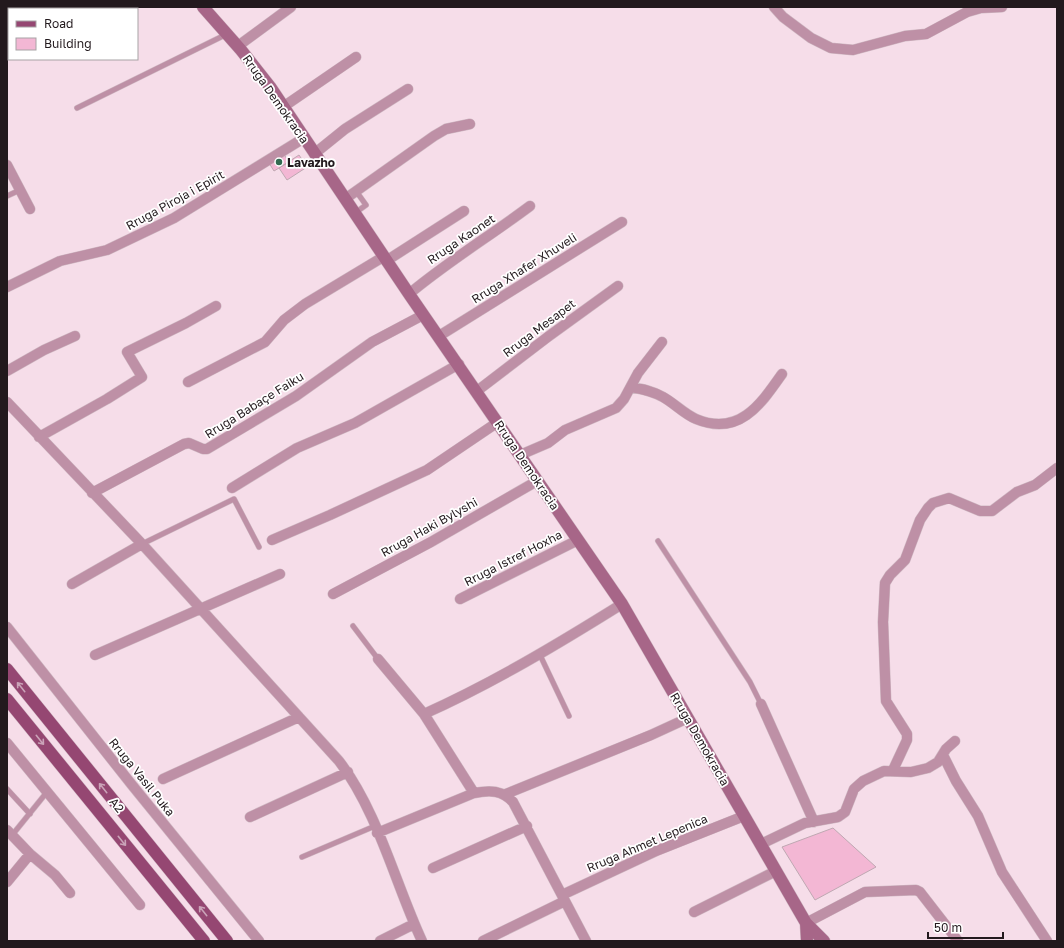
<svg xmlns="http://www.w3.org/2000/svg" width="1064" height="948" font-family="'Golos Text',sans-serif">
<style>
.building{fill:#f3b7d4;stroke:#bfa8b2}
.lines{fill:none;stroke-linecap:round;stroke-linejoin:round}
.lane-casing{stroke:#d0bac4;stroke-width:6}
.street-casing{stroke:#d0bac4;stroke-width:11}
.secondary-casing{stroke:#d0bac4;stroke-width:13}
.primary-casing{stroke:#d0bac4;stroke-width:13}
.lane{stroke:#be90a6;stroke-width:5}
.street{stroke:#be90a6;stroke-width:10}
.secondary{stroke:#a76688;stroke-width:12}
.primary{stroke:#954772;stroke-width:12}
.oneway{stroke:#caa3b8}
.poi-dot{fill:#326a51;stroke:#fff;stroke-width:1.5}
.labels{text-anchor:middle;dominant-baseline:central;stroke-width:3.5;stroke-linejoin:round;paint-order:stroke}
.street-label{font-size:12px;fill:#22191d;stroke:#fff}
.poi-label{font-size:12px;font-weight:bold;fill:#22191d;stroke:#fff;text-anchor:start}
</style>
<rect width="100%" height="100%" fill="#f6dde9"/>
<!-- building -->
<path class="building" d="M283,153l6,9 -15,9 -5,-8z
M299,155l8,12 -20,13 -8,-12z
M833,828l43,39 -61,33 -33,-53z"/>
<g class="lines">
<defs>
<path id="lane" d="M77,108l150,-74
M7,196l13,-6
M355,213l11,-8 -10,-14
M658,541l92,141 11,22
M142,544l92,-45 25,48
M353,626l25,33
M540,655l29,61
M7,789l23,25
M13,834l34,-42
M302,857l73,-31"/>
<path id="street" d="M774,7l9,10 28,21 20,10 22,2 52,-14 21,-2 41,-22 14,-4 21,-1
M238,46l53,-39
M283,107l73,-50
M314,154l31,-25 63,-40
M7,165l23,44
M345,199l89,-63 12,-7 24,-5
M386,261l78,-50
M7,287l53,-26 47,-11 67,-32 130,-80
M409,294c38,-32 81,-58 121,-88
M439,336l183,-114
M7,371l37,-21 31,-14
M188,382l77,-40 19,-22 21,-16 78,-47
M631,387c11,2 22,4 32,10 11,6 21,17 33,22 43,18 65,-15 86,-45
M477,391l72,-55 69,-50
M7,402l135,142 197,217c39,51 56,122 83,180
M39,437l68,-38 35,-22 -15,-25 59,-29 30,-17
M520,455l28,-12 17,-13 51,-22 8,-9 14,-26 24,-31
M232,488l65,-40 58,-25 104,-59
M92,493l92,-49 5,-1 14,6h4l89,-53 76,-54 51,-27
M272,540l58,-25 97,-45 71,-48
M72,584l70,-40
M333,594l98,-52 106,-61
M460,599l118,-59
M7,627l125,158 127,156
M95,655l185,-81
M378,659l46,55 50,79
M761,704l53,118
M424,714c69,-31 134,-70 198,-110
M7,743l133,162
M943,755l13,26 22,35 24,56 45,69
M893,770l14,-30v-6l-21,-33 -3,-79 2,-39 5,-8 15,-15 15,-40 8,-12 5,-5 16,-5 31,13h12l25,-19 18,-7 22,-17
M163,779l136,-62
M506,794l145,-59 37,-17
M250,817l98,-45
M7,830l23,24 25,21 15,18
M377,833l97,-40c16,-3 28,-3 39,9l73,139
M761,844l44,-21 33,-6 7,-5 9,-23 9,-8 21,-10 27,1 17,-4 10,-6 8,-13 9,-8
M433,868l94,-42
M7,882l23,-28
M562,895l94,-44 88,-35
M694,912l82,-41
M806,923l59,-31 51,-2 4,2 38,49
M380,941l34,-17
M483,941l82,-40"/>
<path id="secondary" d="M203,7l38,43 30,38 138,206 213,310 184,319 18,18
M806,923l1,18"/>
<path id="primary" d="M7,669l220,272
M7,699l197,242"/>
</defs>
<!-- lane casing -->
<use href="#lane" class="lane-casing"/>
<!-- street casing -->
<use href="#street" class="street-casing"/>
<!-- secondary casing -->
<use href="#secondary" class="secondary-casing"/>
<!-- primary casing -->
<use href="#primary" class="primary-casing"/>
<!-- lane -->
<use href="#lane" class="lane"/>
<!-- street -->
<use href="#street" class="street"/>
<!-- secondary -->
<use href="#secondary" class="secondary"/>
<!-- primary -->
<use href="#primary" class="primary"/>
</g>
<!-- one-way arrows -->
<defs><path id="oneway-shaft" d="M-6 0H5M1.5-3L5.5 0L1.5 3" fill="none" stroke-width="1.6" stroke-linecap="round" stroke-linejoin="round"/></defs>
<g class="oneway">
<use href="#oneway-shaft" transform="translate(21 687) rotate(-129)"/>
<use href="#oneway-shaft" transform="translate(40 740) rotate(51)"/>
<use href="#oneway-shaft" transform="translate(103 788) rotate(-129)"/>
<use href="#oneway-shaft" transform="translate(122 841) rotate(51)"/>
<use href="#oneway-shaft" transform="translate(203 911) rotate(-129)"/>
</g>
<!-- markers -->
<circle class="poi-dot" cx="279" cy="162" r="4"/>
<g class="labels">
<!-- street labels -->
<g class="street-label">
<text transform="translate(276 99) rotate(55)">Rruga Demokracia</text>
<text transform="translate(175 200) rotate(-29)">Rruga Piroja i Epirit</text>
<text transform="translate(461 239) rotate(-34)">Rruga Kaonet</text>
<text transform="translate(524 268) rotate(-32)">Rruga Xhafer Xhuveli</text>
<text transform="translate(539 328) rotate(-37)">Rruga Mesapet</text>
<text transform="translate(254 405) rotate(-32)">Rruga Babaçe Faiku</text>
<text transform="translate(527 465) rotate(56)">Rruga Demokracia</text>
<text transform="translate(429 527) rotate(-29)">Rruga Haki Bylyshi</text>
<text transform="translate(513 558) rotate(-27)">Rruga Istref Hoxha</text>
<text transform="translate(700 739) rotate(60)">Rruga Demokracia</text>
<text transform="translate(142 777) rotate(51)">Rruga Vasil Puka</text>
<text transform="translate(117 805) rotate(51)">A2</text>
<text transform="translate(647 843) rotate(-23)">Rruga Ahmet Lepenica</text>
</g>
<!-- poi labels -->
<g class="poi-label">
<text x="287" y="162">Lavazho</text>
</g>
</g>
<!-- border -->
<rect width="1064" height="948" fill="none" stroke="#22191d" stroke-width="16"/>
<!-- legend -->
<rect x="8" y="8" width="130" height="52" fill="#ffffff" stroke="#a7a3a5"/>
<rect x="16" y="21" width="20" height="6" fill="#954772" stroke="#a7a3a5"/>
<text x="44" y="28" font-size="12" fill="#22191d">Road</text>
<rect x="16" y="38" width="20" height="12" fill="#f3b7d4" stroke="#a7a3a5"/>
<text x="44" y="48" font-size="12" fill="#22191d">Building</text>
<!-- scale -->
<path d="M928 932v6h75v-6" fill="none" stroke="#22191d" stroke-width="2"/>
<text x="934" y="932" font-size="12" fill="#22191d" stroke="#ffffff" stroke-width="3" paint-order="stroke">50 m</text>
</svg>
